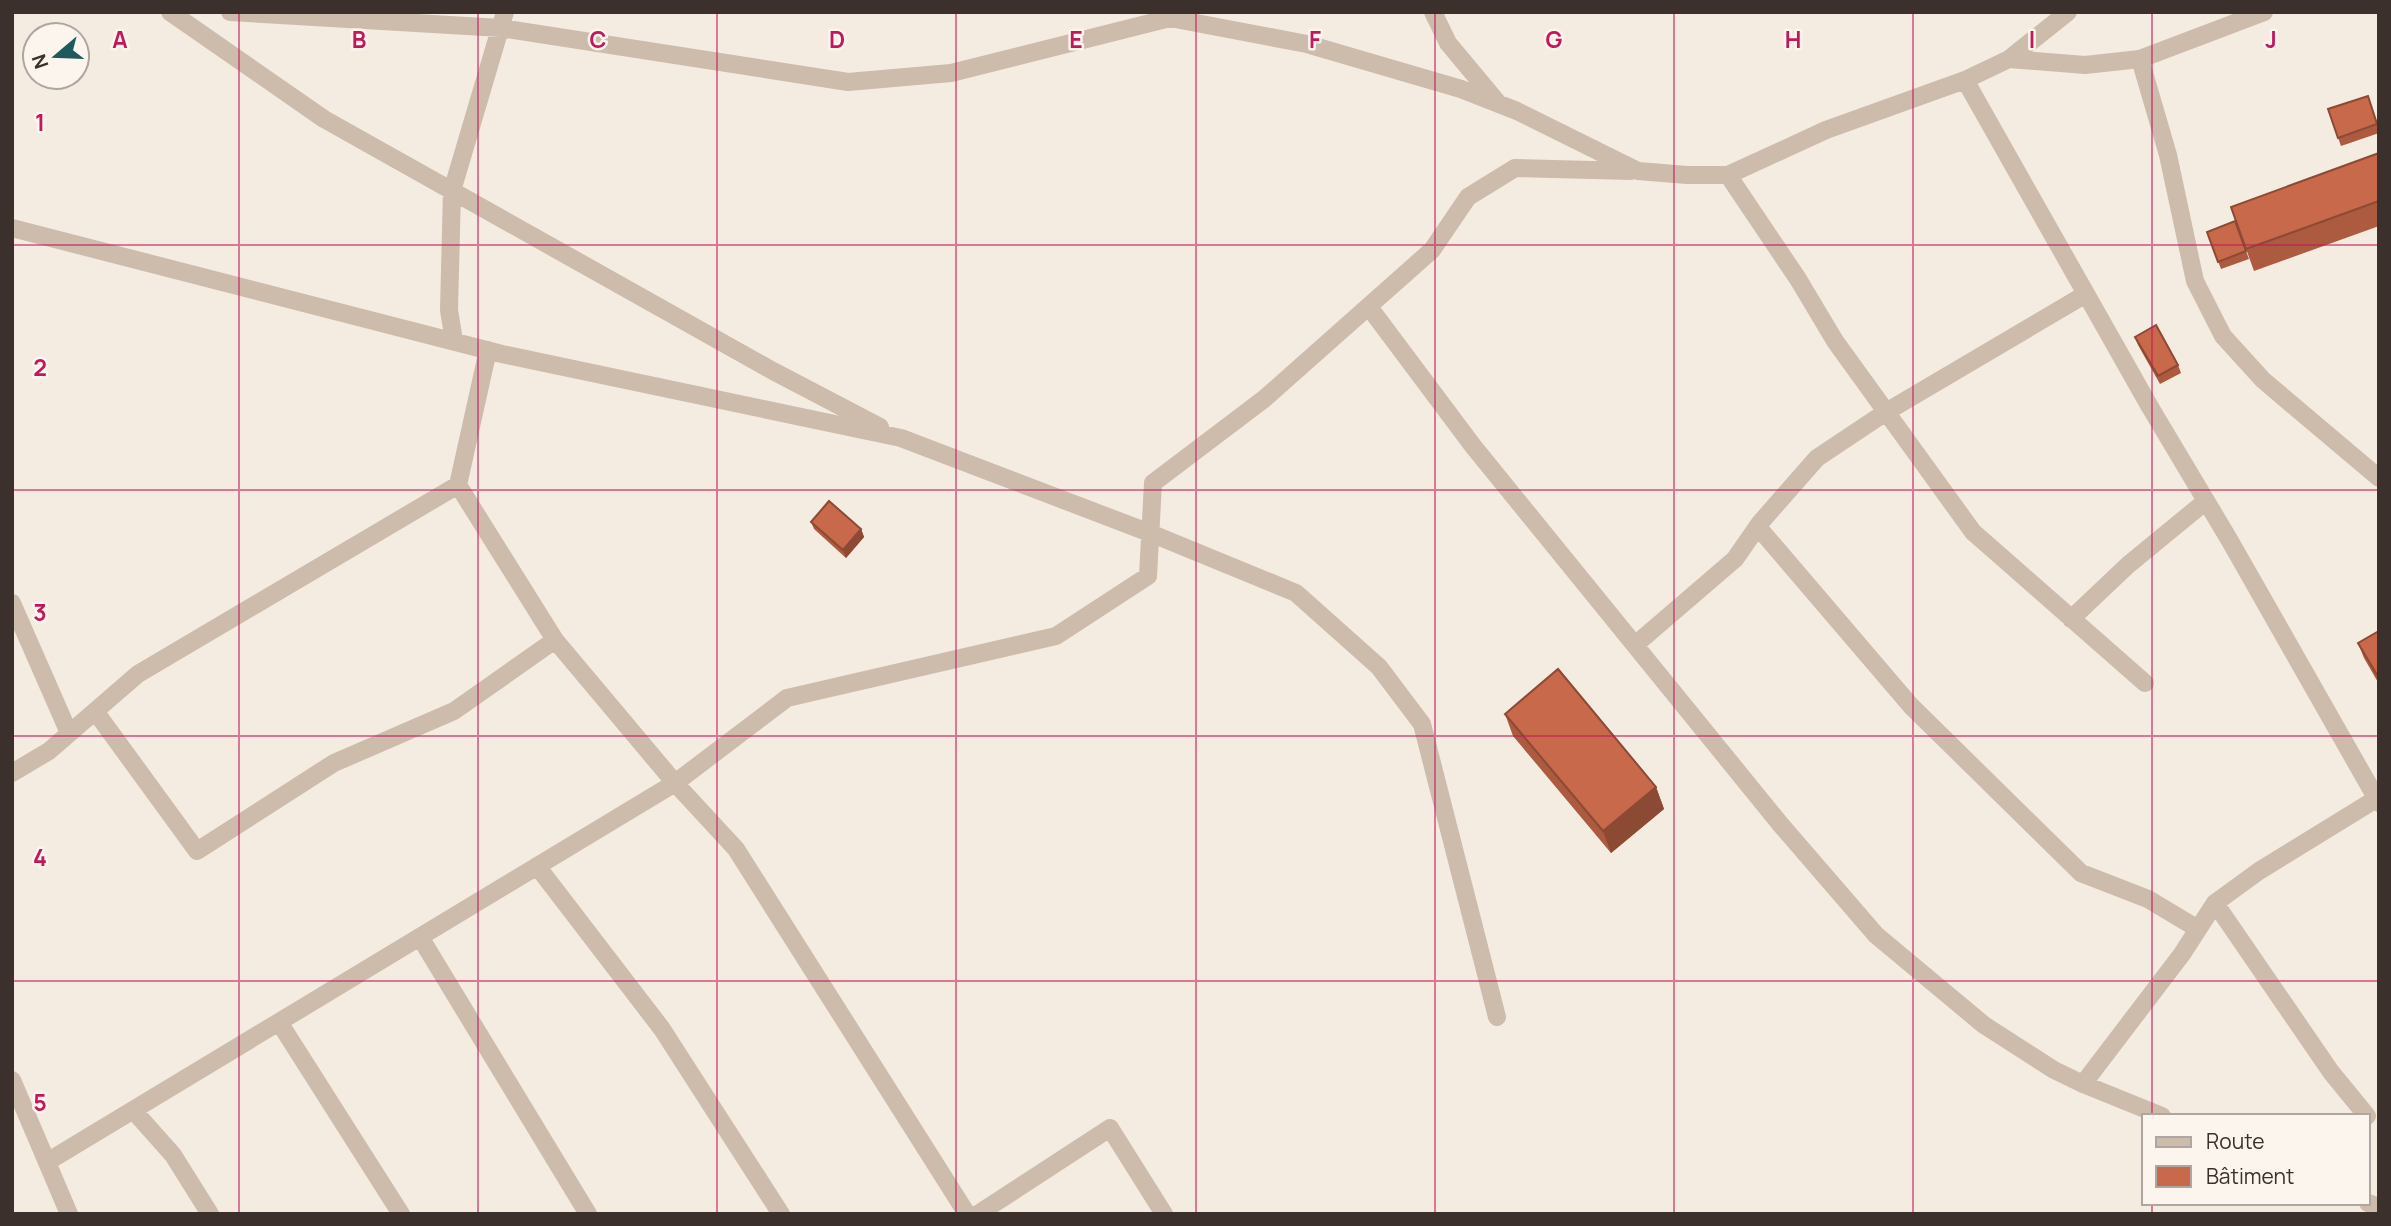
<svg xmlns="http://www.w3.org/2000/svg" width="2391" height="1226" font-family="Manrope,sans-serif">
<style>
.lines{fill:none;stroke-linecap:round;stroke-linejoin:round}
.lane{stroke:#cdbbac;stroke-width:18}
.street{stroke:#cdbbac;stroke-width:18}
.wall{fill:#ac5a40}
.shaded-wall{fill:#8c4a34}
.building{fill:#c8694b;stroke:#8c4a34;stroke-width:2}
.grid{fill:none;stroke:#c2185b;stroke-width:2;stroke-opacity:0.55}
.grid-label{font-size:23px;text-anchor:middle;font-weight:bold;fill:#c2185b;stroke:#fbf5ee;stroke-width:5;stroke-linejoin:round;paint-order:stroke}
</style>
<rect width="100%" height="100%" fill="#f4ebe1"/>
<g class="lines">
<!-- lane -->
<path class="lane" d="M2140,59l28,96 27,126 28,55 40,44 116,98
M1150,533l146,60 83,74 43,57 75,293"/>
<!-- street -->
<path class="street" d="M170,12l154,107 449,252 107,56
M230,12l271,16 347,54 103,-9 219,-55 137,26 154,45 56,22 121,60 49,4h41l98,-45 139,-50 44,-21 76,6 55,-6 124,-47
M1433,12l15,31 50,60
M2009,59l59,-47
M1965,80l185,327 80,134 149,262
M1728,175l70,104 37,62 138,191 172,151
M12,228l490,126 399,84 249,95
M1369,307l104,139 308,379 95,110 108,90 70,45 29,14 79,32
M454,341l-5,-31 3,-119 53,-179
M458,485l30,-135
M1758,527l153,179 170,167 67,26 50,30
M12,603l57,130
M2071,619l57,-54 78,-64
M1635,645l100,-86 25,-36 57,-65 69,-46 200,-118
M95,711l102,140 137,-88 120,-52 101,-71
M12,773l37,-22 89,-77 320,-189 97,155 120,143 61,66 231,365
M537,866l125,163 119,185
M2215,903l116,169 36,44
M420,937l168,277
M279,1022l122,192
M12,1080l57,134
M2083,1084l99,-130 33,-51 44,-32 117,-72
M133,1110l40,45 37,59
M47,1162l628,-379 112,-85 269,-62 92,-60 5,-93 111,-84 168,-149 36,-53 47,-29 116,3
M2368,1203l11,4
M978,1214l132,-86 54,86"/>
</g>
<!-- wall -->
<path class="wall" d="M2368,96l11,32v5l-38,13 -13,-37z
M2379,153v73l-125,45 -23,-64z
M2235,221l14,38 -28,10 -14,-37z
M2135,337l43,28 3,8 -21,11 -22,-39z
M811,522l50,7 3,8 -18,21 -32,-29z
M2379,631v53l-15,-26 -6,-15z
M1505,714l151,73 8,22 -53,44 -98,-117z"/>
<!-- shaded-wall -->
<path class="shaded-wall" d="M861,529l3,8 -18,21 -3,-8z
M1656,787l8,22 -53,44 -8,-22z"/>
<!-- building -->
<path class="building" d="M2368,96l9,28 -39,14 -10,-29z
M2379,153v48l-133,48 -15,-42z
M2235,221l11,30 -28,11 -11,-30z
M2156,325l22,40 -20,11 -23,-39z
M829,501l32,28 -18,21 -32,-28z
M2379,631v47l-21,-35z
M1558,669l98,118 -53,44 -98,-117z"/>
<!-- grid -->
<path class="grid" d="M239,12v1202M478,12v1202M717,12v1202M956,12v1202M1196,12v1202M1435,12v1202M1674,12v1202M1913,12v1202M2152,12v1104M12,245h2367M12,490h2367M12,736h2367M12,981h2367M2152,1203v11"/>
<g class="grid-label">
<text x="120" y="48">A</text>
<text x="359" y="48">B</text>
<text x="598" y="48">C</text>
<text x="837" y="48">D</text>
<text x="1076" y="48">E</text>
<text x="1315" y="48">F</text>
<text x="1554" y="48">G</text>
<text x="1793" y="48">H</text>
<text x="2032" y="48">I</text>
<text x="2271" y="48">J</text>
<text x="40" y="131">1</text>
<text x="40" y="376">2</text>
<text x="40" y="621">3</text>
<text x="40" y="866">4</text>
<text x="40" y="1111">5</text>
</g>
<!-- border -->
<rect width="2391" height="1226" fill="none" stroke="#3b302b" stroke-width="28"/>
<!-- legend -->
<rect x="2142" y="1114" width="228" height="91" fill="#fbf5ee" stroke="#aea6a0" stroke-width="2"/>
<rect x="2156" y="1137" width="35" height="10" fill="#cdbbac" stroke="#aea6a0" stroke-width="2"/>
<text x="2206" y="1149" font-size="21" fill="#3b302b">Route</text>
<rect x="2156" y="1166" width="35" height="21" fill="#c8694b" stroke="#aea6a0" stroke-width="2"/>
<text x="2206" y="1184" font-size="21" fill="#3b302b">Bâtiment</text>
<!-- north arrow -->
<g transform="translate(56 56) rotate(251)"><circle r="33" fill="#fbf5ee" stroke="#aea6a0" stroke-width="2"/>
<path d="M0-5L12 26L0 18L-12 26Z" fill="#1f5a5e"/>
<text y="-10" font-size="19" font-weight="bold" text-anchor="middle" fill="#3b302b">N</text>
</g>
</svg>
